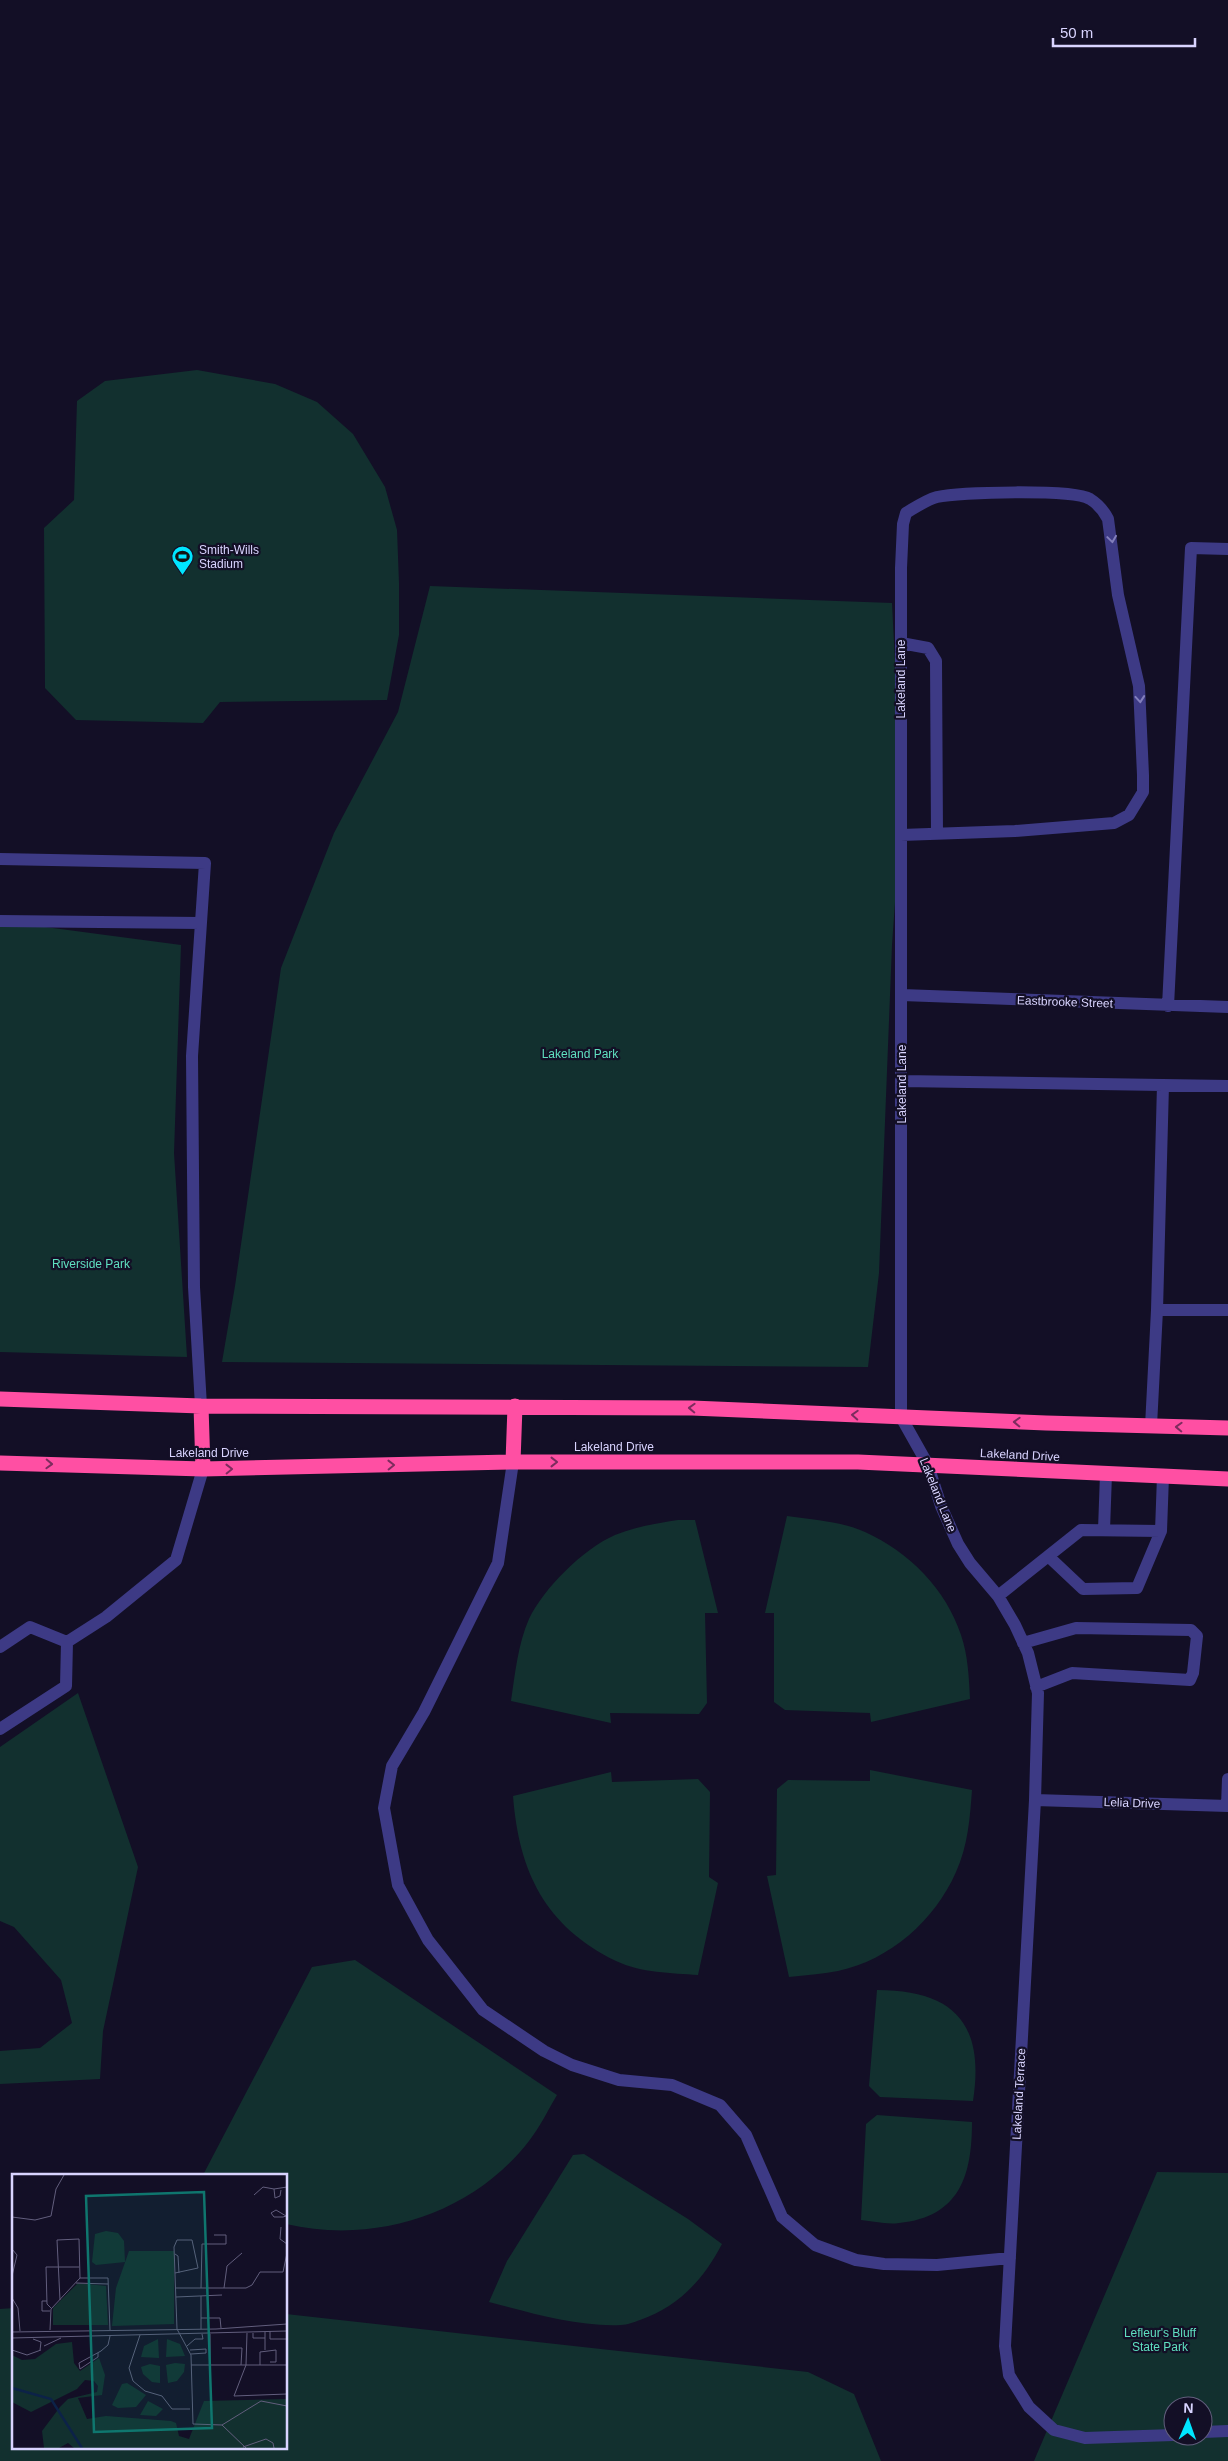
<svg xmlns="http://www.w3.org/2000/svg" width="1228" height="2461" font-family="Helvetica,sans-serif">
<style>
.green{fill:#12302f;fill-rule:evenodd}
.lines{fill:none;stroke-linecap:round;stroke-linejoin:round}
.minor{stroke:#3d3a85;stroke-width:12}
.highway{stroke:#ff4fa3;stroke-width:15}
.oneway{stroke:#837fbc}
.oneway2{stroke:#7d2c5e}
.labels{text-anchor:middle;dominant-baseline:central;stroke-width:4.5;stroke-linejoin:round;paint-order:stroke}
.poi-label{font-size:12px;fill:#d9d4ff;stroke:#130f26;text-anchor:start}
.street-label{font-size:12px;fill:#d9d4ff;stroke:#130f26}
.park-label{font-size:12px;fill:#5fe0c0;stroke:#130f26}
.inset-river{fill:none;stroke:#0c2248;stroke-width:2.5}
.inset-road{fill:none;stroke:#625e7d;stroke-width:1}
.view{fill:#0f766e;fill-opacity:0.15;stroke:#0f766e;stroke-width:2.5}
.inset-edge{fill:none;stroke:#d9d4ff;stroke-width:2.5}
</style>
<rect width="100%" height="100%" fill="#130f26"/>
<!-- green -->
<path class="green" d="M197,370l78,14 42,18 36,32 32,53 12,43 2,53v52l-12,65 -167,2 -17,21 -127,-3 -31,-32 -1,-160 30,-28 3,-99 28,-20z
M430,586l462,17 10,200 -10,142 -13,328 -11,94 -646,-5 13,-76 46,-318 53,-135 64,-121z
M0,921l181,24 -7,208 13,204 -187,-5z
M787,1516c26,4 53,5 78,16 44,20 81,57 96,103 7,20 8,43 9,64l-99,23 -1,-9 -85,-3 -11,-8v-89h-9z
M678,1520h17l23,93h-13l2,90 -8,11 -89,-1 1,10 -100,-22c4,-27 7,-57 18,-82 15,-31 54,-70 86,-84 21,-8 42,-12 63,-15z
M78,1693l60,174 -35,164 -3,48 -100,5v-33l40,-3 32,-25 -11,-43 -47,-53 -14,-6v-174z
M870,1770l102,20c-2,27 -4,56 -16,82 -21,48 -66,88 -118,99 -16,3 -33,4 -49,6l-22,-101 9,-1 1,-86 11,-9 82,1z
M611,1772l1,10 86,-3 12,13 -1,85 9,6 -20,92c-26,-2 -57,-2 -82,-14 -71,-35 -97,-89 -103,-165z
M355,1960l202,135c-9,15 -17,32 -28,46 -56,73 -154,104 -243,83v-49h-83l109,-208z
M877,1990c77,0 108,34 96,111l-93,-4 -11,-11z
M877,2115l95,7c0,53 -12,95 -73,101 -12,2 -26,-2 -38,-3l5,-96z
M584,2154l104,65 34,25c-18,35 -44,63 -82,76 -6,2 -13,5 -19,5 -43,2 -90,-12 -132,-23l18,-41 66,-106z
M1157,2172l71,1v288h-194zM1173,2406h30v30h-30z
M14,2308v139h272v-133l522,58 46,22 27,67h-881v-152z"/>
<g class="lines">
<!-- minor -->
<path class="minor" d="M901,643l27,5 8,13 1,173
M901,835l114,-4 99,-8 15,-8 14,-23v-17l-4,-89 -21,-91 -10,-76c-4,-8 -10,-15 -18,-20 -17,-10 -131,-7 -153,-2 -11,3 -21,10 -31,16l-3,11 -2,44v849l27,48 13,41 17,38 12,19 28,33 17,29 13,28 10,40 -3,107 -30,546 4,29 20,32 25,23 31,8 88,-3
M0,859l205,4 -13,193 2,231 7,119
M0,921l201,2
M902,995l326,12
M1168,1006l23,-458 37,1
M902,1081l326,5
M1157,1310l6,-225
M1151,1426l6,-116h71
M513,1462l-15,101 -74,149 -32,54 -8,42 14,77 30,55 55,70 61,41 28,14 47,15 53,5 48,20 26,30 36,82 33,28 41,15 28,4 53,1 73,-7
M1104,1530l2,-56
M1048,1556l35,33 54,-1 24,-57
M998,1596l83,-66 80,1 2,-55
M67,1642l39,-25 70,-57 27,-91
M1023,1643l53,-15 115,2 6,6 -4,37 -3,7 -118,-7 -36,14
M0,1647l30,-20 37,15
M0,1729l66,-43 1,-44
M1035,1800l193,6
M1227,1806l1,-27
M1203,2432l25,-1"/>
<!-- highway -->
<path class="highway" d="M0,1399l201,7 491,2 354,15 182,5
M201,1406l2,63
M513,1462l2,-56
M0,1463l203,6 310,-7h345l370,17"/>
</g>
<!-- one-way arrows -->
<defs><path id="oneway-chevron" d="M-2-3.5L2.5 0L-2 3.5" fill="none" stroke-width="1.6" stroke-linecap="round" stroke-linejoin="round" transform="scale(1.25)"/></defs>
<g class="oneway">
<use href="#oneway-chevron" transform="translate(1112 539) rotate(82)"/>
<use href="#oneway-chevron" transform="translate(1140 699) rotate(85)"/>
</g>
<g class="oneway2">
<use href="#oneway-chevron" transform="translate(692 1408) rotate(-178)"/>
<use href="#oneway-chevron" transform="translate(855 1415) rotate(-177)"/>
<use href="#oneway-chevron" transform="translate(1017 1422) rotate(-178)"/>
<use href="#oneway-chevron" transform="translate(1179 1427) rotate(-178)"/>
<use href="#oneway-chevron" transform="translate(554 1462)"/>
<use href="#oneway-chevron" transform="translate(49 1464) rotate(2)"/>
<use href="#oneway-chevron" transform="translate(391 1465) rotate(-1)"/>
<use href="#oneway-chevron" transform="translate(229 1469) rotate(-1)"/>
</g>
<!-- icons -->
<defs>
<symbol id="stadium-pin" viewBox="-11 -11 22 30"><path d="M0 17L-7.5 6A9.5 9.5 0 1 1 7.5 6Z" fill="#00e5ff" stroke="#130f26"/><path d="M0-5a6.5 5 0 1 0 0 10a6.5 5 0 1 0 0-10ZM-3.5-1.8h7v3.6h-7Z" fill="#111"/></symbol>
</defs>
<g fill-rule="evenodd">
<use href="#stadium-pin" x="170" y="544" width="25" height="34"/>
</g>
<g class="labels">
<!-- poi labels -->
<g class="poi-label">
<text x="199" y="550">Smith-Wills<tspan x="199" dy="14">Stadium</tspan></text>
</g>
<!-- street labels -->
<g class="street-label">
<text transform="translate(901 679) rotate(-90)">Lakeland Lane</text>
<text transform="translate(1065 1002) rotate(2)">Eastbrooke Street</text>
<text transform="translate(902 1084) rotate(-90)">Lakeland Lane</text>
<text x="614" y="1447">Lakeland Drive</text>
<text x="209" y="1453">Lakeland Drive</text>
<text transform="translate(1020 1455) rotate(3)">Lakeland Drive</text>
<text transform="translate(938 1495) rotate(68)">Lakeland Lane</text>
<text transform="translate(1132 1803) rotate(2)">Lelia Drive</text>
<text transform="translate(1019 2094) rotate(-87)">Lakeland Terrace</text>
</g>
<!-- park labels -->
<g class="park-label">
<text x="580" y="1054">Lakeland Park</text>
<text x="91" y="1264">Riverside Park</text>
<text x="1160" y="2333">Lefleur's Bluff<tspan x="1160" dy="14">State Park</tspan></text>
</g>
</g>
<!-- overview -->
<g transform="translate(12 2174)">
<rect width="275" height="275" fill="#130f26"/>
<path d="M94,57l12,2 6,8 1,21 -29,3 -4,-3 3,-28zM117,77h45v73l-62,2 4,-38zM66,109l28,3 2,39h-55v-17zM146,165l1,19 -18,-1 3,-11zM155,165l13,5 5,12 -19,1zM60,168l2,21 6,8 19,-13 6,17 -3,20 -24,3 9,21 19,-3 65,5 5,2 3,13 10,3 15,-38 83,-2v49h-213l-6,-5 -9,5h-15l-2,-17 18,-24 8,-8 29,-7 1,-6 -4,-5 -9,-1 -8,9 -46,23 -19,-10v-47l10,5 13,-1 21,-15zM163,189l10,1 -1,8 -7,9 -9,2 -2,-18zM138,190l10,2v17l-8,-1 -9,-8 -2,-7zM115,209l19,12 -10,12 -18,1 -6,-3 10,-21zM136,227l15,8 -7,7 -16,-1z" fill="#12302f"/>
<path class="inset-river" d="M0,214l39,11 31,49"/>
<path class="inset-road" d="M269,16l-1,6 -5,2 -1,-9 13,-2M242,21l9,-8 11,2M274,42l-10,-6 -5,3 3,4h9l3,-1 1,-1M0,43l23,3 16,-4 5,-27 8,-14M269,53l-1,12 7,5M0,75l5,6 -5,21M163,80l3,2 1,17M163,99l23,-5 -6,-28h-15l-3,7 3,82 14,26 2,69 29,1 39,-24 26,5M64,109l32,1M164,114h70l6,-3 8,-13h23l4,-19M189,114l1,-44h24v-9h-12M212,114l3,-22 15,-13M189,122v22M164,123l46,-2M0,124l6,10 2,23M48,126l-3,-60 22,-1 1,39M35,127h-5v10h8M39,134l-4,-4 -1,-37h33M189,155v-11h19l1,10M38,156l1,-21 29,-31h28l2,52M258,157v8h17M0,158l204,-3 71,-5M253,158v18M235,159l-1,32 -12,31 53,-2M241,159v5h12M128,161l-11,33 4,13 12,10 17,5 10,13h18M0,164l275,-7M21,165l8,3 -1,8M32,172l17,-8M175,172l8,-7h8l-1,-5M210,174h20l-1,17M0,176l15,5 14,-5M178,176l16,-1v4l-15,1M86,179v4l-18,12 -1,-6 22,-12 7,-6 2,-9M179,191h96M198,191v-31M248,191v-13l16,-2v12h-6M210,251l24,23M231,273l23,-8 7,4 1,5"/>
<path class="view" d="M192,18l8,236 -118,4 -8,-236z"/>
<rect width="275" height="275" class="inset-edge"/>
</g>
<!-- north arrow -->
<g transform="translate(1188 2421) rotate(2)"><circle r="24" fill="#130f26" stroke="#625e7d"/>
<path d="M0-4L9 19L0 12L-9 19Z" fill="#00e5ff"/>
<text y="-8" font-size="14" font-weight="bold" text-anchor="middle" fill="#d9d4ff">N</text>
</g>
<!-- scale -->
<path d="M1053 38v8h142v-8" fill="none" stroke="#d9d4ff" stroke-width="2.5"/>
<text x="1060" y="38" font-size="15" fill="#d9d4ff" stroke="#130f26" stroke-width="4" paint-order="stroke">50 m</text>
</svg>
